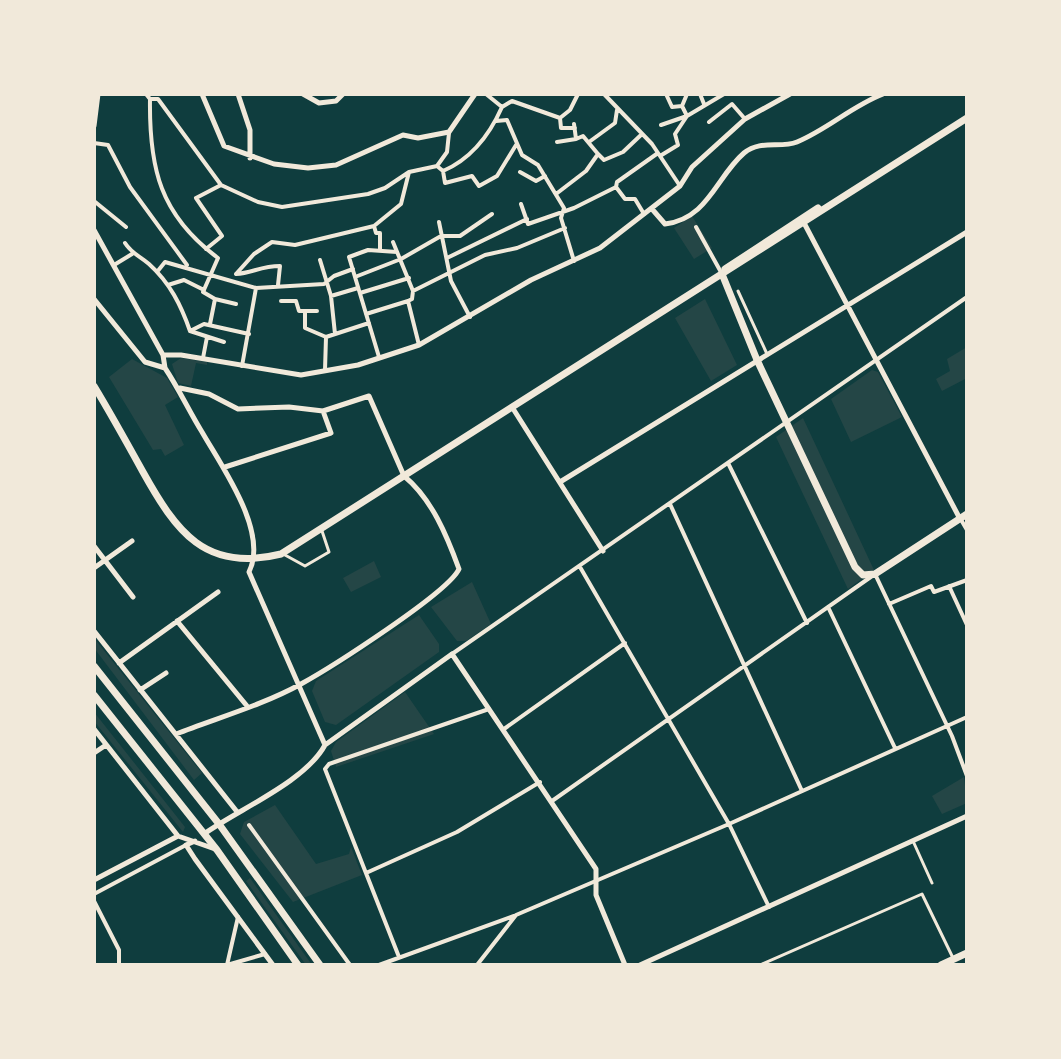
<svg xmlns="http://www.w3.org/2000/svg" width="1061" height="1059" font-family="Manrope,sans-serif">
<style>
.green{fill:#244646}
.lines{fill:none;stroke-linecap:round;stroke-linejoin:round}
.service{stroke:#f1e9da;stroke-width:3}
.pedestrian{stroke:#f1e9da;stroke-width:4}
.minor{stroke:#f1e9da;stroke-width:5}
.tertiary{stroke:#f1e9da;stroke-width:7}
.secondary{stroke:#f1e9da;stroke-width:7}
</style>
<rect width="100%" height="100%" fill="#0f3d3e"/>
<!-- green -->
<path class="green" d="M692,216l20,32 -18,11 -20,-31z
M705,299l32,66 -26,16 -36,-63z
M967,347v31l-25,13 -6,-12 14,-8 -3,-12z
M181,358l26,4v3l-11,-2 -5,23 -13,-3 -6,-19z
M132,359l35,19 11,19 -13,8 19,40 -19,11 -4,-7 -8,1 -44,-73z
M872,370l6,2 24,45 -51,25 -20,-43z
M803,418l71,152 -26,19 -72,-152z
M374,561l7,16 -30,15 -8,-14z
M472,582l19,42 -25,17h-9l-26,-34z
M419,615l20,29v8l-103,73 -11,-3 -13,-31 4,-10z
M94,638l108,135 -8,7 -100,-132z
M405,692l29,42 -98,33 -5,-16 5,-9z
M94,712l91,115 -2,5 -89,-111z
M964,777l3,26 -25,11 -10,-18z
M275,805l41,59 33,-10 2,-7 11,28 -69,27 -53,-68 4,-12z
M250,878l62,87h-6l-60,-84z"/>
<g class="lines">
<!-- service -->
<path class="service" d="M738,291l29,63
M285,555l20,11 24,-14 -7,-21
M913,841l19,42
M760,965l162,-71 31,64"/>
<!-- pedestrian -->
<path class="pedestrian" d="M146,94l4,5h8l63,86 37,17 24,5 86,-13 17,-6 24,-16 28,-6 10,-14 2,-19
M604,94l48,50 28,42
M666,94l6,13 10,-1
M700,94l4,10
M150,99c-1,69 10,116 68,159l-15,34 12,7 -5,25
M502,107l10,-6 48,17
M560,118l10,-8 8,-16
M560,118l1,10h14
M496,121l11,-1 15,35 16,10 26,43 -3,10 13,43
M709,122l23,-18 13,15
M661,125l26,-9 -5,-10 5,-12
M557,142l19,-3
M589,142l26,-19 2,-13
M94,143l14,2 22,42 57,78
M598,154l6,6 19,-8 19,-18
M660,156l18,-11 -3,-11 12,-18 37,-22
M437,166l6,5c28,-12 47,-37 59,-64l-16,-13
M443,171l2,12 27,-7 7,10 18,-10 19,-31
M520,172l16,9 9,-5
M616,187l9,12h10l9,15
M556,194l30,-23 12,-17 -15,-18 -7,3 -2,-15
M94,201l32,26
M521,204l7,20 46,-16 42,-21 1,-5 41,-29
M439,222l12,59 19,36
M374,226l2,7h4v18
M696,227l26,47
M393,242l20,49 -1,8 -4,2
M125,243c7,11 15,13 24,21 21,19 32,41 41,67
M206,249l16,-13 -26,-38 25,-13
M447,258l80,-39
M320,260l11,36 4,38
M114,265l18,-11
M157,272l8,-10 91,26 68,-4 10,-8 19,-7
M236,274l18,-20 18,-12 23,3 79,-19 27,-22 8,-32
M236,274c16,-1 25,-8 44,-8l-2,19
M355,277l46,-18 40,-23h19l32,-22
M168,285l16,-5 20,10
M413,291l72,-36 32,-7 48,-20
M360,293l49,-15
M331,296l27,-8
M215,299l21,5
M281,301h15l3,10h18
M408,301l11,44
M305,311v17l21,9 43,-14
M366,314l42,-13
M190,331l14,-7 45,10
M190,331l34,11
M379,357l-30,-100 19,-7 29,2
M203,358l4,-21
M242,366l14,-78
M325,370l1,-33
M728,463l79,160
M670,504l132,287
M960,518l7,12
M580,567l149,257 40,83
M949,586l18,39
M889,604l42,-18 3,6 33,-12
M829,609l66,139
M452,654l515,-357
M504,729l121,-86
M552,801l323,-227 77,162 15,40
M249,825l101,140
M366,873l91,-41 83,-50
M94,894l92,-49
M94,901l25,49v15
M399,957l-74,-188 4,-5 160,-55
M227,965l11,-48
M227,965l38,-11
M379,965l135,-49
M477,965l39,-50 213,-91 238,-107"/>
<!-- minor -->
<path class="minor" d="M202,94l22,52 50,18 34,4 28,-3 67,-30 15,3 31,-6 26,-38
M238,94l12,36v28
M303,94l16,9 17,-2 7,-7
M94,126l4,-32
M652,209l13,15c43,-5 51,-47 79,-71 17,-14 36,-4 53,-11 31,-13 55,-36 86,-48
M803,221l156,296
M94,230l69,125 2,13c14,21 24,43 37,64 20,35 67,100 47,140l76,173
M94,299l51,63 20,6
M163,355h18l120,20 57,-10 61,-20 112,-65 69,-32 80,-62 12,-19 53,-48 45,-25
M180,388l29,6 29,15 51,-2 34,4
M512,407l91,144
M560,482l407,-250
M94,546l39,51
M94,568l38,-27
M177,621l70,85
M94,631l144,182
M119,663l99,-71
M140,690l26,-17
M94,729l84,107
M176,734c41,-16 87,-29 125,-50 29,-16 147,-91 158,-115 -12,-33 -27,-70 -55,-93l-35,-80 -46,15 8,22 -106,34
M94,753l12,-8
M204,834c35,-25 101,-52 121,-89l127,-91 144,215v26l29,70
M178,836l37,13
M195,841l-9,4 9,14 78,106
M94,880l84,-44
M640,965l327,-149"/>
<!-- tertiary -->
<path class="tertiary" d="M725,269l93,-61
M722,274l35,86 98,207 8,8 12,-1 92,-60
M94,386c17,28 33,57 49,86 33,59 62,101 138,82l686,-436
M941,965l26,-12"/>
<!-- secondary -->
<path class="secondary" d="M94,666l125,158 101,141
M94,695l123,155 81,115"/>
</g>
<!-- border -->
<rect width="1061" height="1059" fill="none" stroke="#f1e9da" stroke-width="192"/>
</svg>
